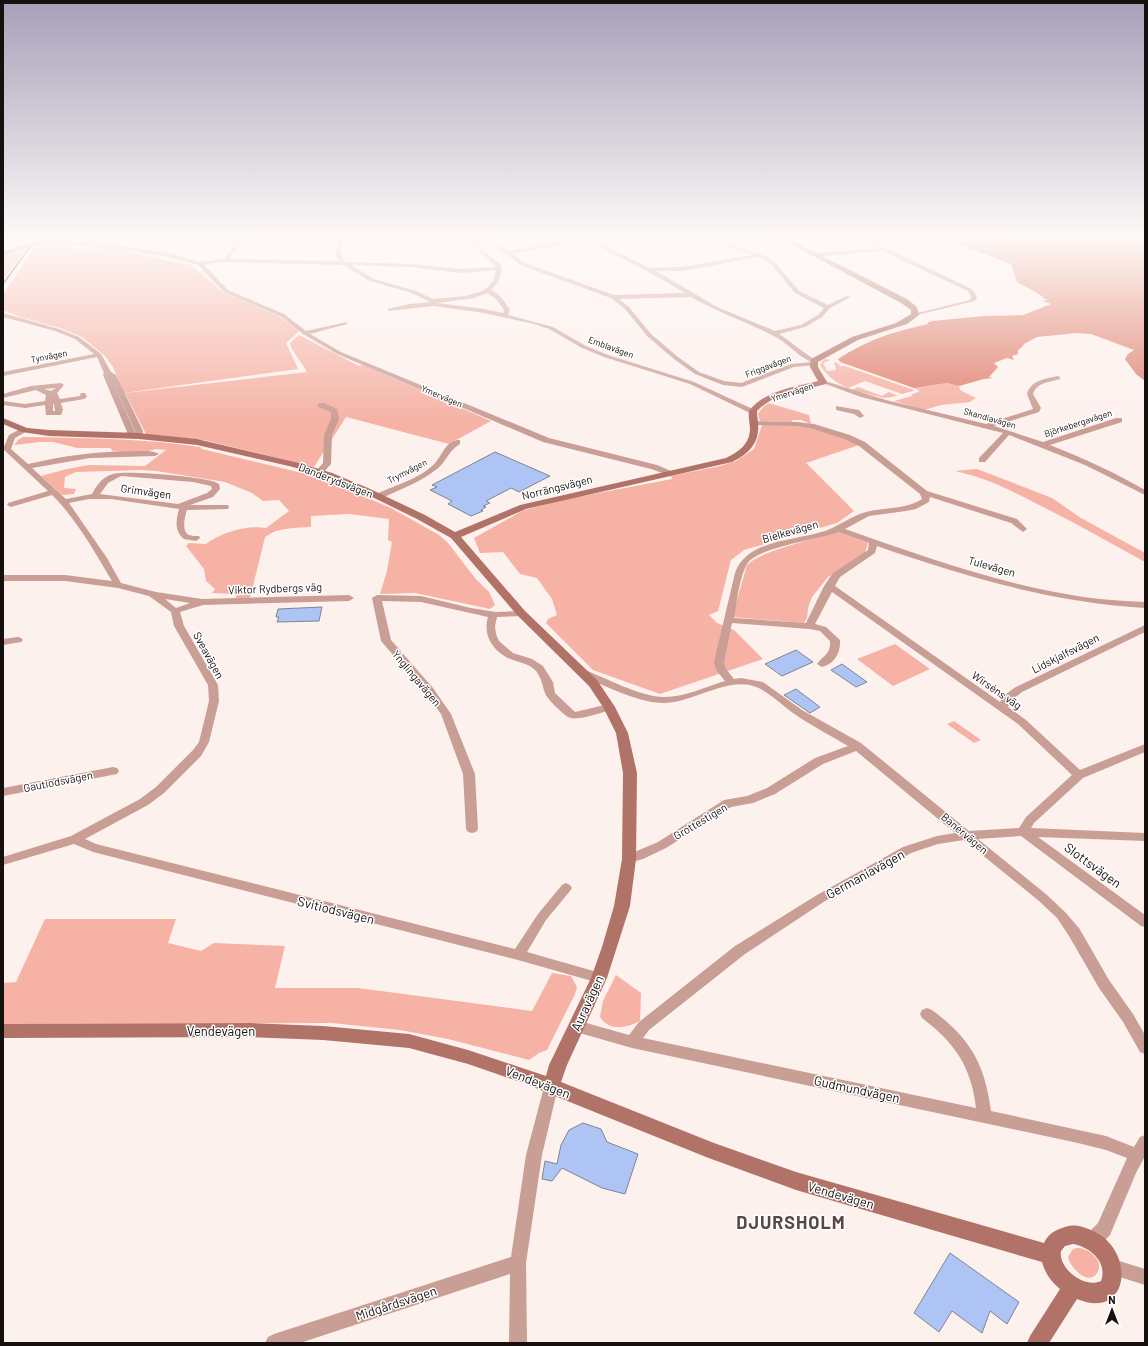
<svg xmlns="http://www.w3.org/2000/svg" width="1148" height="1346" font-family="Barlow,sans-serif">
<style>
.green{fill:#f5b2a5}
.water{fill:#e08270}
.building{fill:#aec4f4;stroke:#7f8593}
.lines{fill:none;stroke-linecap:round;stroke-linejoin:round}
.street{fill:#c99e95;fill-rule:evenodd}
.secondary{fill:#b17367;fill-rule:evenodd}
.rail{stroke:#362f2d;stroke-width:1.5}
.labels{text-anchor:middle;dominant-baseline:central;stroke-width:3;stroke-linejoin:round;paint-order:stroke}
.far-street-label{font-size:9px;fill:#150f0d;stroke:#fff}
.street-label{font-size:11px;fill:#150f0d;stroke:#fff}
.near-street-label{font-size:13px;fill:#150f0d;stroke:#fff}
.near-district-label{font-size:18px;font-weight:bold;letter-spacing:1px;fill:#584744;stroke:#fff}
</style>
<rect width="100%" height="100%" fill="#fdf1ee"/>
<!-- green -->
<path class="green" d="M60,244l13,1 -2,3 19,2 19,-1 9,1 73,15 32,27 54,23 22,16 -13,12 12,26 -174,24 -11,-26 -8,-11 -23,-19 -22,-9 -40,-11 -17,-7v-15l31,-47 9,-3z
M29,245l-26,34v-13l4,-2 -4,-1v-6l18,-9z
M299,335l60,31 4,-1 128,56 -42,23 -103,-27 -32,50 -110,-27 -58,-6 -21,-41 182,-21 -15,-23 -2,-6z
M824,359l6,1 -7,3 4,8 9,-1 -2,-8 5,2 1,2h5l69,24 -1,1 -11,3 -37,-13 -17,7c-12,-5 -21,-12 -28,-23z
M947,383l12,3 1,4 16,8 -6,4 -29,3 -17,5 -30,-9 18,-5 -1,-1 9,-4 -6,-3z
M858,387l24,9 7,-4 9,4 -14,2 -32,-8z
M769,403l40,12 2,9 -10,-4h-9v2l-32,-1 -2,-7 5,-7z
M769,424l36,2 40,13 14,6 -53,18 48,48 -17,12 -93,27 -13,10 -13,51 -9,4 8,8 17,7 29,29 -103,35 -67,-24 -47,-47 2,-4 9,-4 -5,-16 -15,-21 -17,-4 -17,-22 -23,1 -6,-15 48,-27 40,-11 110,-21 -1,-3 49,-10 16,-5 18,-12 8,-24z
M23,437c59,1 118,1 177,10l2,2 117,28 72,31 48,27 9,8 27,35 14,14 6,13 -5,4 -75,-16 -35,1 7,-23 5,-29 -4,-2 1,-21 -40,-5 -38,2v11c-15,1 -33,0 -46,10l-15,61h-14v-4l-24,-1 3,-4 -9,-8 -2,-12 -18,-23 3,-3 17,1c16,-12 41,-19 60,-16l23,-17 -10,-11 -16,1 -11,-8 -27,-11 -69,-11 -14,-1 -66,2 -11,5 -1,11 12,1 -2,5 -12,1 -21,-19 26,-7 22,-4 56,1 21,-16 -10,-1 -11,3 -32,-1 -3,-3h-33l-24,-6h-13l-26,3 4,-5z
M977,469l75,29 29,20 64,35v9c-36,-20 -71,-40 -108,-58 -26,-14 -53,-27 -82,-33z
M838,532l30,11 -3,10 -37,24 -16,20 -4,11 -1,10 -3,5 -72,-6 15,-52c13,-14 71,-27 91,-33z
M895,644l35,25 -37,17 -36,-27z
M954,721l27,19 -7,3 -27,-19z
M45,919h131l-8,24 33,8 13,-8 71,3 -10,42h83l174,23 20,-38 19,3 6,11 -2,7 -28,56 -8,3 -10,7 -81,-21 -48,-9 -68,-7 -329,1v-41l13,-1z
M616,975l25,18 -1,28c-14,7 -30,11 -40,-4l3,-16z
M1077,1248c11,0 28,12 20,25 -9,14 -27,-6 -29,-16l5,-8z"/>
<!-- water -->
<path class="water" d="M934,236h211v145l-9,-7 -11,-15 3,-5 6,-4 -43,-16 -15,-1 -39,4 -13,7 -2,3 -4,3v4l-6,2 2,4 -7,-2 -13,5 4,4 -9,10 4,1 -9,1 -25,7 -12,-3 -33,5 -74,-26 -2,-3c31,-20 55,-27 90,-35l-1,-1 5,-2 52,-5 39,-1 28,-11 -8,-3 5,-2h-3l-6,-5 -22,-12 -6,-18 -51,-19 -1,-2z"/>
<!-- building -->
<path class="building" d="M495,452l55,24 -31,16 -8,-4 -25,13 4,2 -7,3 3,1 -5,3 2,1 -12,5 -23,-12 4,-3 -22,-11 7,-3 -5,-2z
M322,607l-3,14 -42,1 2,-5h-3l2,-8z
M796,650l17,12 -31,14 -17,-12z
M842,664l25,18 -11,5 -25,-17z
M796,689l24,18 -10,6 -26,-18z
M583,1123l18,6 6,13 31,12 -13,40 -23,-6 -40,-20 -10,13 -10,-2 3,-18 12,3 4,-19 8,-15z
M950,1253l69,49 -12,22 -17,-13 -8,22 -30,-22 -13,21 -25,-19z"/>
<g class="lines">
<!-- street -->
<path class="street" d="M238,236h4l2,2 -15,21 111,2c-9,-9 -3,-16 3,-25h4c-4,11 -12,14 -1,26l66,2 49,5 35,-2 -18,-17 -8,-14h5l6,12 20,17c2,9 -3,19 -10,25 9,4 14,12 19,20l-2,5 45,12 33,19 22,9 86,27 63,29 -1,2h-6l-60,-29 -86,-27 -22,-9 -33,-19 -15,-5 -50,-11 -51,-7 -45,5v-2l21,-5 21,-2 -18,-9 -42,-12 -27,-16 -124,-3 -15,3 24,25 56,24 22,17 41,-9v2l-37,10 31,18 208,86 108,27 14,6v4h-3l-17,-6 -108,-27 -206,-88 -34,-20 -23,-18 -56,-24 -26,-27 -30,-8 -45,-7 -60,-6 -24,1 -3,-2 3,-2 24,-1 60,6 46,7 31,9 24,-3 12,-17zM351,265l61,2 49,6 35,-3 -2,9 -5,7 -7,5 -17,5 -32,3 -17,-8 -42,-12zM487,293l10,7 7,10 -1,3 -19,-4 -47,-6 38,-5z
M486,236h5l5,7 12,8 78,-14v-1h26l-2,2 -14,1 11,8 43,21 32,-1 71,-12 -55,-19h7l61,20 9,6 24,29 29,14 18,-9 5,1 -21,11 -8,9 -17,10 -26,7c13,8 24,19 37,26v5l-22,2 -52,20 -19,-2 -18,-7 -10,-4 -21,-15 -27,-23 -22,-27 -14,-11 -88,-32 -31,-21zM590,240l13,9 44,22 38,22 -71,2 -87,-31 -15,-10zM759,257l12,7 24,29 29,15 -6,7 -17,10 -26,6 -58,-24 -61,-36h26zM691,297c26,15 53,24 79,37 16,7 26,21 41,28l-20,2 -50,19 -17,-2 -25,-9 -21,-15 -27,-23 -22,-27 -10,-8z
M869,236h6l3,2 1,7 93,44 5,8 -2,4 -62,15v-2l57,-14 1,-3 -3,-6 -86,-40 -67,6 -3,-2 3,-2 62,-5 -5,-4 1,-5z
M3,313l56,16 20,8 22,17 10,18 5,3 27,56 -1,7h-3l-4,-2v-5l-25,-55 25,56 -4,6h-3l-4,-2 3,-4 -24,-57 1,-2 -7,-16 -94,19v-4l91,-18 -19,-15 -20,-8 -52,-14z
M1058,376l2,1v2c-10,3 -23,3 -27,15l8,14 -2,4 -45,14 49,16 73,-24h6v4l-72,23c33,13 64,27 95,45v5l-60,-30 -76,-30 -24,27h-6v-4l24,-25 -142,-36 -41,-15 5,-1 61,19 100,24 47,-15 -6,-15c4,-14 18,-15 31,-18z
M61,383l3,2 -7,8 3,6 20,-3 1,-3h4l2,4 -3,2 -23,4 2,7 -2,5h-15l-1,-10 -20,3 -22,-3v-4l22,3 20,-3 1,-6 -10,-5 -33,8v-4l28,-8zM56,388l-5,3 -7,-2zM53,404h1l1,7h-2z
M318,403h6l13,6 2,10 -7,16 -1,29 -9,10h-3l-4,-2 8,-9 1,-28 7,-16v-7l-13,-5z
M836,406l23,4 5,6 -4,2 -6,-4 -18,-4z
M751,421l46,1 17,2 36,11 15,7 62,49 90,28 10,10 -4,3 -12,-9 -81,-26 -1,5 -13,7 -10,2 -37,5 -24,13c72,25 145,52 221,65 26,5 53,7 79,8v6c-95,-6 -179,-31 -268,-62l-2,7 -35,24 -5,9 165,116 5,-7 9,-7 131,-63v7l-123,60 -9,7 -5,8 18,13 54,50 65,-26v8l-62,26 -49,45 -3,5 114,5v8l-107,-4 107,78v12l-4,-1 -120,-90 -43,3 69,56 18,17 14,16 30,52 24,34 12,21v19l-5,-2 -17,-30 -24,-34 -30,-52 -12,-18 -18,-17 -75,-61 -26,4 -27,9 -86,48 -80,53 -96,76 -6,8 333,70c-5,-42 -21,-65 -54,-90l-2,-4 2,-4 5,-2 5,2c38,28 53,54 59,101l115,25 28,11 6,-10 5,-2v21l-9,17 -26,62 -11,11 -6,2 -6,-2 -2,-6 2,-6 11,-11 29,-65 -21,-8 -28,-7 -446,-95 -56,-16 -5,-2 -2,-4 2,-4 5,-2 53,15 10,-13 96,-76 82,-51 86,-48 34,-11 18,-3 -99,-82 -33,13 -48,30 -22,9 -22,4 -65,41 -23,11 -14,4 -4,-1 -2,-3 2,-3 33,-14 66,-42 23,-4 20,-8 48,-30 33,-12c-18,-11 -38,-21 -55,-33 -10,-7 -27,-23 -37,-26 -28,-11 -63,16 -92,16 -27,0 -62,-19 -87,-29l-1,-2 1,-2h8c23,9 52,25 77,27 21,1 43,-10 63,-16l-9,-11 -2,-8 21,-89c12,-34 60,-32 90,-42 14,-5 26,-15 41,-19 19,-5 39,-2 56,-13l-2,-5 -61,-48 -15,-7 -34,-11 -13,-2 -43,-1 -4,-2zM838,532l31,11 -1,7 -35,23 -9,13 -18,37 -72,-5c3,-16 5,-40 13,-54 10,-17 71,-24 91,-32zM832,592l186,132 54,51 -46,42 -7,11 -50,3 -108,-88 -59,-33 -39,-28 -22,-4 -7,1 -8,-10 -2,-7 8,-39 77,6 11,2 10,10c1,13 -6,14 -13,23l5,3c13,-3 19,-15 18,-27l-14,-13 -11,-3z
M22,428h6l1,2 -14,8 -4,11 17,15c35,-8 70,-13 107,-13 7,0 19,-1 24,3l-4,2 -65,2 -58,10 34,31 26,-5c5,-9 10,-17 21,-20 12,-4 98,3 106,10l1,5 -7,8 -23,8h38l1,2 -1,2 -41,1c-2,6 -6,21 2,25 3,1 7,1 10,1l1,2 -4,3 -12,-2c-10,-8 -8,-19 -5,-30l-68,-10h-22l-20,4 38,55 14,25 35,9 46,7 147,-4 5,3 -5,3 -146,4 -23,7 4,14 34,59 1,16 -10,41 -8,14 -37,37 -16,12 -63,34 11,5 419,105 23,-35 24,-29 4,-2 4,2 2,3 -2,3 -24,29 -19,32 77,22 2,4 -2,4 -5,1 -81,-23 -425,-108 -19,-8 -71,21v-8l68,-21 69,-37 16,-12 37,-37 6,-8 10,-41 -1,-16 -34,-59 -3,-14 -22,-16 -31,-8 -53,-7h-62v-6h62l47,6c-16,-27 -37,-64 -60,-86l-41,12 -4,-2 1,-2 40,-12 -45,-42 6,-14zM121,476l72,6 18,4 1,3 -5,4 -29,11 -78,-10 8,-11zM165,599l25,4 -14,5z
M457,440h3v4c-12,7 -13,17 -23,25 -16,13 -36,20 -55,29h-6v-4c18,-8 48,-17 60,-32 7,-9 9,-19 21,-22z
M377,595l44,1 50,12 25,4 28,-1 2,2 -2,2 -3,1 -24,1 -2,9 1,8 3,7 14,12 19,6 11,7 10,16 2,11 20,19 34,-8 5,3 -1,2c-9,3 -37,13 -45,8 -4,-2 -22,-19 -23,-24 -3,-8 -3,-14 -9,-22 -8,-9 -20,-8 -30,-14 -15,-9 -23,-23 -18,-40l-67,-15 -39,-1 9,39 42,48 18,26 24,60 3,55 -2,3 -4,1 -4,-1 -2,-3 -3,-55 -22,-60 -16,-22 -44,-51 -9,-43z
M18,637l3,1 2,2 -2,2 -18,3v-6z
M113,767l4,1 2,3 -2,3 -114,22v-8z
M551,1081l5,1 2,5 -16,68 -16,108 1,80h-18l1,-69 -210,69h-35l3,-6 6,-3 237,-77 15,-102 18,-68 2,-5z
M1113,1259l32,10v16l-38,-12 -2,-6 2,-6z"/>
<!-- secondary -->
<path class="secondary" d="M43,236h6l-8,8 -24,6 -14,7v-5c14,-8 30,-6 40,-16z
M776,236h7l124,63 10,8 2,8 -12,9 -49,16 -40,22v5l9,15 -1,2c-23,6 -52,9 -69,27 0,7 2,14 1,20 -1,15 -13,25 -26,31l-206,47 -65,28 64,74 72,69 18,27 13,26 9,40 -1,86 -6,47 -23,72 -40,87 -6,17 153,61 82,29 248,71c4,-9 11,-13 21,-16 10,-3 16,-1 26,3 46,19 39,91 -14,69l-28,44h-22l3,-7 30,-47c-9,-7 -15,-16 -18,-27l-246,-72 -90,-33 -161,-65 -16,-7 -61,-21 -59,-16 -86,-8 -72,-3 -248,1v-14l248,-1 72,3 86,8 59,16 78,26 3,-11 42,-87 11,-31 12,-41 8,-47 1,-86 -7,-40 -13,-26 -14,-21 -72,-71 -66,-77 -34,-19 -55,-27 -36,-15 -33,-10 -96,-22 -58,-6 -90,-3 -27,-4 -19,-8v-6l24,10 22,2 90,3 58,6 102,24 33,10 36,15 57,27 30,17 65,-27 206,-47c12,-6 23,-13 24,-28 0,-6 -2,-13 -1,-19 16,-21 46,-24 69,-30l-8,-14 1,-8 41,-22 44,-14 15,-9v-4l-10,-7zM1073,1244c17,3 35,18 28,37 -17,8 -43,-13 -40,-30l4,-5z"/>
<!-- rail -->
<path class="rail" d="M3,284l35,-48"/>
</g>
<!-- sky -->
<linearGradient id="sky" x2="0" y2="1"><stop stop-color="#a5a0b8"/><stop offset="0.56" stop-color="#fef9f7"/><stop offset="1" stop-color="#fef9f7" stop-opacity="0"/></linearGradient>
<rect width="1148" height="424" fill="url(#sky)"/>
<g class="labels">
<!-- far-street labels -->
<g class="far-street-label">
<text transform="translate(611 347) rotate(20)">Emblavägen</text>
<text transform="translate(49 356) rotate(-11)">Tynvägen</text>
<text transform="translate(768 366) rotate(-21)">Friggavägen</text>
<text transform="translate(792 392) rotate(-18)">Ymervägen</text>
<text transform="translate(442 396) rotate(23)">Ymervägen</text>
<text transform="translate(990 418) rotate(16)">Skandiavägen</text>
<text transform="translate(1078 423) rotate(-18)">Björkebergavägen</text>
<text transform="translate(407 471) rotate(-27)">Trymvägen</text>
</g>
<!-- street labels -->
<g class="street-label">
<text transform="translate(336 480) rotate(21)">Danderydsvägen</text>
<text transform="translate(557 487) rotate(-14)">Norrängsvägen</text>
<text transform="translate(146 491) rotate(8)">Grimvägen</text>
<text transform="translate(790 531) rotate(-16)">Bielkevägen</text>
<text transform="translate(992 566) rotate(16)">Tulevägen</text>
<text transform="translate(275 588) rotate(-2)">Viktor Rydbergs väg</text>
<text transform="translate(1065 653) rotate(-27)">Lidskjalfsvägen</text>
<text transform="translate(209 655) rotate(61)">Sveavägen</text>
<text transform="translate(417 678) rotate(50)">Ynglingavägen</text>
<text transform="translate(997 690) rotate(35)">Wirséns väg</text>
<text transform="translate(58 781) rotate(-11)">Gautiodsvägen</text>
<text transform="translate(700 821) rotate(-31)">Grottestigen</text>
<text transform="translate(965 833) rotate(40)">Banérvägen</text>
</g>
<!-- near-street labels -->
<g class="near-street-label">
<text transform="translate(1093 865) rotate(36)">Slottsvägen</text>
<text transform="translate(865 874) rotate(-29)">Germaniavägen</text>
<text transform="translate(336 910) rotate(14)">Svitiodsvägen</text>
<text transform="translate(587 1003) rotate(-65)">Auravägen</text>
<text x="221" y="1031">Vendevägen</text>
<text transform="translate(538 1082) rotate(21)">Vendevägen</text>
<text transform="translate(857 1089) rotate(12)">Gudmundvägen</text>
<text transform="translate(841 1195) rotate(16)">Vendevägen</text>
<text transform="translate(396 1303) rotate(-18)">Midgårdsvägen</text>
</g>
<!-- near-district labels -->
<g class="near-district-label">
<text x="791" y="1222">DJURSHOLM</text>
</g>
</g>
<!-- border -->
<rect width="1148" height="1346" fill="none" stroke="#150f0d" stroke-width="8"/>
<!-- north arrow -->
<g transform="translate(1112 1310)" stroke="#ffffff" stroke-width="3" paint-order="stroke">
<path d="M0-3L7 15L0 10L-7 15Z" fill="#150f0d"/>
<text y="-6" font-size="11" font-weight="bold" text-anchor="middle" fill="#150f0d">N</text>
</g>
</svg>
